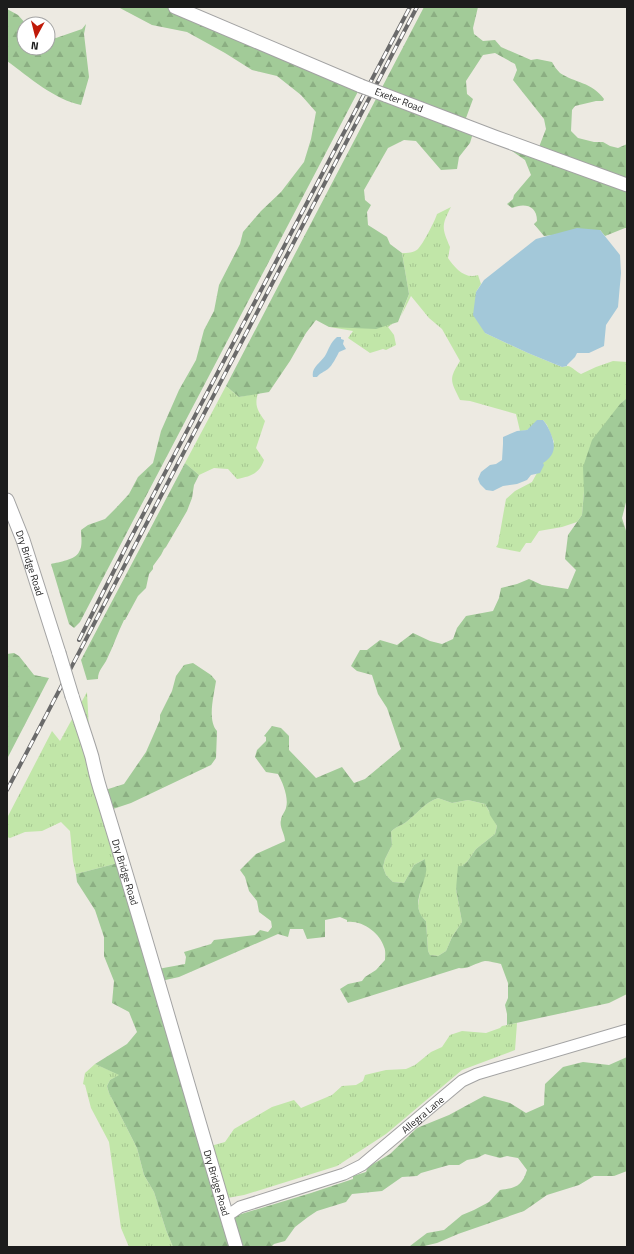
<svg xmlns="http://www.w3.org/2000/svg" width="634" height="1254" font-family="'Titillium Web',sans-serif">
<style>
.grass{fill:url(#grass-tufts)}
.forest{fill:url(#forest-firs);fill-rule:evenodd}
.water{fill:#a3c8d9}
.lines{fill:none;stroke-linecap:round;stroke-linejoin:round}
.minor-casing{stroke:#a3a3a3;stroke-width:13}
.tertiary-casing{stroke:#a3a3a3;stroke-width:15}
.minor{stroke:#fff;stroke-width:11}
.tertiary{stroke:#fff;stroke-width:13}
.rail-casing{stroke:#6a6a6a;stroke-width:4}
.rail{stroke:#fff;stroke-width:2.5;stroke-dasharray:8;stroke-linecap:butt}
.tertiary-bridge-casing{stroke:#a3a3a3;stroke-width:15;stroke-linecap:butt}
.tertiary-bridge{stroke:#fff;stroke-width:13}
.labels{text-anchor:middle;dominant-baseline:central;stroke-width:3;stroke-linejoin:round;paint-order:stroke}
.street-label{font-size:10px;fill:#1c1c1c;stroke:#fff}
</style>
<defs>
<pattern id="grass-tufts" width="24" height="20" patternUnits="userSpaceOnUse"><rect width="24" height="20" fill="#c1e6a8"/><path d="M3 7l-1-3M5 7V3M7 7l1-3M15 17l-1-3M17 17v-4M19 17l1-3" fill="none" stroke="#a5c590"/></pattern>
<pattern id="forest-firs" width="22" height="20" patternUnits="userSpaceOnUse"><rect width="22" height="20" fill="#a2cb98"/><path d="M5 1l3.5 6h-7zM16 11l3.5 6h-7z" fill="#8bae82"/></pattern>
</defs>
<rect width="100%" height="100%" fill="#edeae2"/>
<!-- grass -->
<path class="grass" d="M451,207c-10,19 -9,21 -1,40l-2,11c6,9 17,22 30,17l3,9 -5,8 9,41 43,20 34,14c2,0 4,-1 6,-1 5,1 8,6 13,8l15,-7 17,-6 14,1v36l-7,6 -36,88 -2,23 -5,7 -15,5 -23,4 -8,12h-5l-6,9 -21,-4 -3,-1 2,-3 8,-45 9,-8 17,-9 22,-40 -7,-17 -4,-5 -16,10 -7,1 -4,-17 -46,-13 -10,-1c-9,-19 -12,-20 0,-39l-18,-32 -13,-11 -18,-22 -10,20 8,-22 -7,-41c5,0 12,0 16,-4 5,-5 17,-28 19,-35z
M392,324l-4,3 6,8 2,10 -10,5 -3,-1 -13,4 -22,-15 5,-7 -23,-4z
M226,386l13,11 19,-4c-4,13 0,18 7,28l-9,27 8,12c-5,14 -13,16 -27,19l-9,-10 -14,-1 -15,7 -14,-12z
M87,692l2,38 33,132 -46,12 -3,-13 -3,-30 -9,-9 -19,9 -17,1 -15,6 -3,-1v-19l45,-87 8,10z
M438,798l14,5 16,-3 17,4 12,22 -2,8 -19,15 -9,13 -5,4 -6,23 6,33 -10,15 -6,14 -8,5 -8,-1 -2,-4 -2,-30 -6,-6 -2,-9 7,-47 -11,6 -10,18 -11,-1 -7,-7 -3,-8 2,-8 7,-14 -1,-13c4,-5 9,-6 14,-9 11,-8 20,-21 33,-25z
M517,1023l-2,27 -53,20 -76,64 -49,32 -93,29 -22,4 -15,-52 18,-5 9,-13 38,-22 22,-7 7,8 31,-13 10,-9 14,-1 7,-4 2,-6 21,-5 20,-1 9,-4 16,-13 11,-5 8,-12 12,-4 24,2 14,-5 2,-2z
M95,1064l25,11 -10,5 -3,6 2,7 28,55 7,27 10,17 12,38 7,17h-44l-8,-19 -12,-86 -18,-34 -6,-23 -2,-1 2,-11z"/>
<!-- forest -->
<path class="forest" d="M118,7h65l180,75 -283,540 -6,6 -5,-4 -18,-60c8,-2 24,-4 28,-12 4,-6 2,-16 2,-22l7,-5 17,-6 11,-11 13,-14 9,-17 15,-14 8,-32 18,-41 17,-30 8,-30 10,-19 5,-26 21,-41 3,-12 18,-21 20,-19 23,-30 7,-23 5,-27 -15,-17 -24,-19 -25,-6 -27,-17 -38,-21 -35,-7z
M424,7h54l-5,21 1,6 9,7 12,-1 6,7 30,13 6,-1 15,3c2,4 5,8 8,11 15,10 32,9 44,26l-1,2h-7l-21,5 -3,4 -1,21 7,7 16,4h9l7,4 8,2 9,-4v84h-2l-20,8 -5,-6 -56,6 -10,-12 3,-3c0,-16 -13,-18 -25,-13l-5,-4 6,-5 1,-4 17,-20 -6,-15 -23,-16 37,3 7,-18 -2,-10 -31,-39 4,-10 -2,-6 -20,-11 -12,2 -17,26 1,13 6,5 -7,19 10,5 -6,20 -11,14 -2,12 -16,1 -25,-29 -12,-1 -16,8 -24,42 1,10 6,5 -4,7 1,13 19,12 3,7 12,9 7,41 -11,28 -22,7 -47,-2 -13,-7 -10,13 -16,28 -21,31 -30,5 -13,-11z
M7,9l11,6 8,9h-2v24h24v-12l8,2 26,-9 4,-5 -2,10 5,43 -8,28c-26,-5 -52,-28 -74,-44z
M627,398v100l-5,20 5,16v460l-18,9 -102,22v-11l-2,-9 3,-7v-15l-7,-19c-5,-1 -11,-3 -16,-3 -10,2 -18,9 -26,7l-111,35 -8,-14 8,-5 14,-3 3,-4 11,-7 9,-10c0,-4 1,-9 -1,-13 -4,-14 -22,-27 -37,-25v-2l-7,-3 -15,3v17l-18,2 -4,-10h-13l-2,8 -10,-3 -99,43 -18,4 67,237 83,-25 42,-14v-3l13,-4 2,-5 22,-13 27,-26 32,-13 35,-19 26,7 16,10 18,-8 1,-21 18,-17 20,-5 26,3 18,-8v114l-13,5h-20l-15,9 -32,10 -23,16 -66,23 -21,9 -17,4h-14l4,-1 17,-13 17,-3 18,-15 12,-5 15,-8 11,-12c16,-2 22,-4 27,-20l-9,-12 -11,-2 -7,2 -15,-4 -8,4 -10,2 -8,5h-10l-28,8 -4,3 -15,1 -20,14 -30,3 -6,8 -29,9 -9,6 -13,10 -10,14 -11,3 -3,3h-98l-7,-17 -12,-38 -10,-17 -7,-27 -28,-55 -2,-7 3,-6 9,-5 -24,-11 32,-20 10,-12 -8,-20 -17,-9 2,-22 -10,-25v-19l-9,-27 -18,-28 -1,-8 46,-12 36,107 27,-5 1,-7 -2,-5 27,-8 3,-4 41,-5 5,-5 8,2 4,-5 -1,-6 -12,-9 -2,-11 -8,-10 -4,-14 -5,-7 16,-16 29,-13c0,-7 -6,-14 -4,-21 0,-4 4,-8 5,-12 3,-10 -3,-25 -8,-34l-12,-2 -11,-15 2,-7 9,-9v-4l-2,-1 8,-10 9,2 8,8v14l27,28 26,-11 12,16 11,-4 36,-30 -14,-41 -9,-14 -6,-19 -15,-4 -6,-5 9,-16h7l13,-10 17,5 16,-12 17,8 12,3 11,-5 4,-11 9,-12 27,-5 6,-13 2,-10 16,-4 12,-5 13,6 26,4 8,-19 -11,-11 3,-24 14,-20 2,-23 -1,-25 9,-27 28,-36zM438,798l14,5 16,-3 17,4 4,7 1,4 7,11 -2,8 -19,15 -9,13 -5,4h-4l-2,23 6,33 -10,15 -6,14 -8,5 -8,-1 -2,-4 -2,-30c-16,-14 -3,-32 0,-49 1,-4 -1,-9 -1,-13l-11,6 -10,18 -11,-1 -7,-7 -3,-8 2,-8 7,-14 -1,-13c4,-5 9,-6 14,-9 11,-8 20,-21 33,-25z
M185,463l14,12 -5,10 -2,13 -5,13 -21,36 -2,2 -3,6 -8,11v3l-4,5 -3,14 -8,8 -13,24h-1c-6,12 -11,27 -17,39 -3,7 -9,11 -9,20l-11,1 -6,-20z
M14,653l5,3 15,19 15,3 -42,81v-105z
M193,663l18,12 5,6c-2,14 -9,39 1,50l-1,27 -5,7 -80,38 -21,7 -8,-19 22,-7 22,-32 14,-32v-5l12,-24 4,-15 8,-11z"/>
<!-- water -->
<path class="water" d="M577,228l23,2 20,25 1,18 -3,34 -12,18 -2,21 -15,7h-12l-2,4 -8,8v1l-5,1 -34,-14 -43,-20 -12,-18 3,-23 8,-12 52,-41z
M337,337h4v2l3,1 -1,4 3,5 -7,3c-2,4 -7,14 -11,17 -4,3 -8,4 -11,8h-4c-2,-9 7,-14 12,-21 4,-7 5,-13 12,-19z
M537,420h6c4,5 6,9 8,14 5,13 4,21 -8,29l1,2 -4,8 -9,2 -4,5 -10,4 -14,2 -10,5 -7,-1 -6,-6 -2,-5 3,-7 9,-7 6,-1 6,-4 1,-16v-7l14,-6 10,-1z"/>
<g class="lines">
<defs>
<g id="minor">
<path id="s1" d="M227,1216l13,-9 104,-33 18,-9 100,-84 15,-7 150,-44"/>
</g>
<g id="tertiary">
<path d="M175,7l186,79"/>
<path d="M385,95l110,42 132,48"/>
<path id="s2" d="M7,500l16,40 36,113"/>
<path id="s3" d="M72,696c7,21 14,41 20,61 3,14 6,27 11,41 46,149 88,299 133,449"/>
</g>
</defs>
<!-- minor casing -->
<use href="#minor" class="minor-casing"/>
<!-- tertiary casing -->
<use href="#tertiary" class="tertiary-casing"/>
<!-- minor -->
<use href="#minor" class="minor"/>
<!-- tertiary -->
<use href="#tertiary" class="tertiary"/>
<defs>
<path id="rail" d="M79,640l47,-93 284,-540
M7,790l410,-783"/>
</defs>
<!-- rail casing -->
<use href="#rail" class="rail-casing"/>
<!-- rail -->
<use href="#rail" class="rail"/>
<defs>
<path id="tertiary-bridge" d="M361,86l24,9
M59,653l13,43"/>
</defs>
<!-- tertiary-bridge casing -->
<use href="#tertiary-bridge" class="tertiary-bridge-casing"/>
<!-- tertiary-bridge -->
<use href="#tertiary-bridge" class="tertiary-bridge"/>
</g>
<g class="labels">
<!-- street labels -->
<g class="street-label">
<text transform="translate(399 100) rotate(21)">Exeter Road</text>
<text stroke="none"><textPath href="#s2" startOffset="67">Dry Bridge Road</textPath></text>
<text stroke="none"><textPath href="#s3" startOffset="184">Dry Bridge Road</textPath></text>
<text stroke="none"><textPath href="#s1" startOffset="224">Allegra Lane</textPath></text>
<text stroke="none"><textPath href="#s3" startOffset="508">Dry Bridge Road</textPath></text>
</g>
</g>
<!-- border -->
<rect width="634" height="1254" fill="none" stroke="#1c1c1c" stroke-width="16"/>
<!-- north arrow -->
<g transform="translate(36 36) rotate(187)"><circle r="19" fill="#ffffff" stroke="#a4a4a4"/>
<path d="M0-3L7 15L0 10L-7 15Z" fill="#c01a08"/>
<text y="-6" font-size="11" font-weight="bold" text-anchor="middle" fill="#1c1c1c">N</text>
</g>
</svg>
